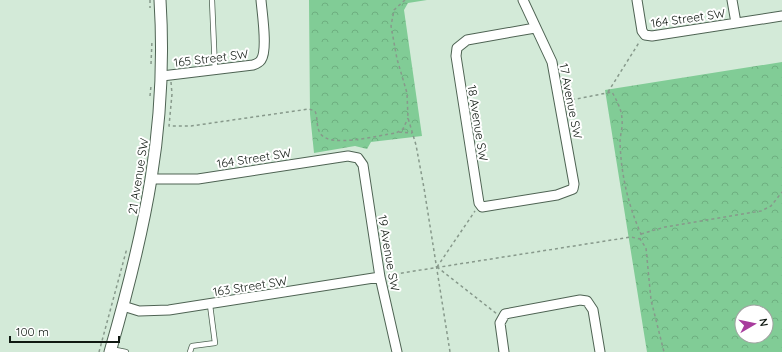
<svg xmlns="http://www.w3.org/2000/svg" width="782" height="352" font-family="Quicksand,sans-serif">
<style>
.park{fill:url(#park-crowns);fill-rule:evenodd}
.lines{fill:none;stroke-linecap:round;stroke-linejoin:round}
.service-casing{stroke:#4e6353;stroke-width:6}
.minor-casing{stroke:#4e6353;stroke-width:11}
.tertiary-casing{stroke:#4e6353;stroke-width:13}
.path{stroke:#87998b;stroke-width:1.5;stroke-dasharray:3 3;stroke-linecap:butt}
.service{stroke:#fff;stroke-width:4.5}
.minor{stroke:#fff;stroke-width:9}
.tertiary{stroke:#fff;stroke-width:11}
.labels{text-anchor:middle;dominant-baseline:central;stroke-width:4;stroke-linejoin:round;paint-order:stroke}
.street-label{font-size:12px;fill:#101912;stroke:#fff}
</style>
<defs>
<pattern id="park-crowns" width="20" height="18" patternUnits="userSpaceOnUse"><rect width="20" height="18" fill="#81cc96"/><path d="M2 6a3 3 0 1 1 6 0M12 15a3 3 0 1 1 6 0" fill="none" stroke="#6eaf80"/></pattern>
</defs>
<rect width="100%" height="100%" fill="#d3ead8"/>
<!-- park -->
<path class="park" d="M309,0h118l-19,3 -4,7 18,126 -51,6 -4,7 -12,-3 -41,7 -4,-39z
M782,62v290h-135l-42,-262zM742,312h24v24h-24z"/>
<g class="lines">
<defs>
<path id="service" d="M212,0l3,70
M111,349l15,3
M190,352l2,-6 23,-3 -5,-38"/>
<path id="minor" d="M523,0l29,62 22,122 -1,5 -16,6 -75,12 -3,-4 -23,-147 1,-8 10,-8 68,-12
M637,0l5,31 3,4 7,1 130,-20
M732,0l4,23
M162,76l91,-11c3,-1 6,-2 8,-5 7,-10 1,-47 0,-60
M152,179h46l150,-23 10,2 5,7 17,112 17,75
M123,306l16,5 30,-1 211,-33
M504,352l-4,-29 5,-9 75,-14 7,1 6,9 7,42"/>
<path id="tertiary" d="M110,352c35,-121 58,-225 50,-352"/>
</defs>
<!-- service casing -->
<use href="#service" class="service-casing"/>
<!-- minor casing -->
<use href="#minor" class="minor-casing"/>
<!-- tertiary casing -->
<use href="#tertiary" class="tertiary-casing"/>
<!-- path -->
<path class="path" d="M150,0v8
M405,0l-11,10 -3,16 6,33 10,34 1,25 8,27 8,43 26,164
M151,64l1,-24
M171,82l1,12 -3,32h22l118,-17 6,2c3,7 1,15 5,22 9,16 59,2 76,0l7,-4 5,-11
M608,92l32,-51
M150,96l1,-10
M566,101l46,-9c5,9 10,18 10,28 1,7 -2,15 -2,22 1,32 8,63 21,92l-1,5 6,9 5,52 13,52
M399,132l13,1
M641,234l24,-7 96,-16 10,-5 11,-14
M437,267l60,47
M437,267l38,-56
M389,275l242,-38 9,2
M99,352l28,-104"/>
<!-- service -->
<use href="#service" class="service"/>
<!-- minor -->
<use href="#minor" class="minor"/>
<!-- tertiary -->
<use href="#tertiary" class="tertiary"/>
</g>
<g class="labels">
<!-- street labels -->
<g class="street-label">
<text transform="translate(688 18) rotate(-8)">164 Street SW</text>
<text transform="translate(211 58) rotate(-7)">165 Street SW</text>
<text transform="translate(571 101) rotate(79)">17 Avenue SW</text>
<text transform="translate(478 123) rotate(81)">18 Avenue SW</text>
<text transform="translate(254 158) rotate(-9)">164 Street SW</text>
<text transform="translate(138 176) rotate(-81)">21 Avenue SW</text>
<text transform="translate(389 253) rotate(80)">19 Avenue SW</text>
<text transform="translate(250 286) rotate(-9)">163 Street SW</text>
</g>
</g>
<!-- north arrow -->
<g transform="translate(754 324) rotate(81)"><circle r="19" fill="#ffffff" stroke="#9fa3a0"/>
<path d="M0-3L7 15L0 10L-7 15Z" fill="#a83c9d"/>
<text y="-6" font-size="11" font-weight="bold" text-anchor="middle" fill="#101912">N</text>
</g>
<!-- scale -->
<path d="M10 336v6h109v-6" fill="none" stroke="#101912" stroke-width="2"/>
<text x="16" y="336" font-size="12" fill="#101912" stroke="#ffffff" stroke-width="3" paint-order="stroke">100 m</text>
</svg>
